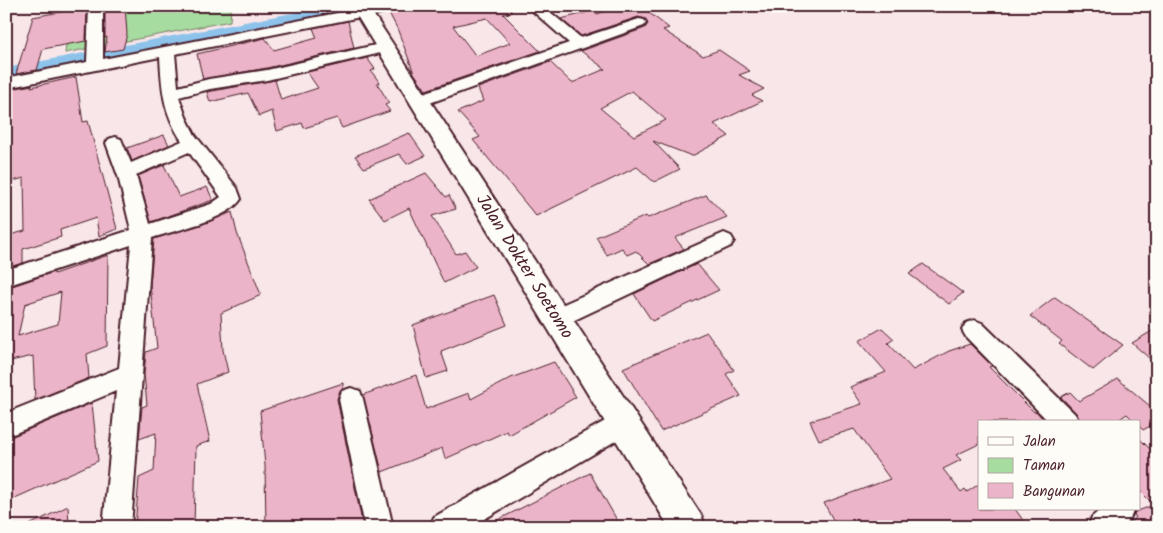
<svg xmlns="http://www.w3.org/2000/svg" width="1163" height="533" font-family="Kalam,sans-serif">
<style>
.green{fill:#a6dc9f;stroke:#787e65}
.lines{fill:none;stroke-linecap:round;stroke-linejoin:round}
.canal{fill:#8dc3eb;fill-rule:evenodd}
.building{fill:#ecb4c8;stroke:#4a1f2b;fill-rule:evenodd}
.minor-casing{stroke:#4a1f2b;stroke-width:4}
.tertiary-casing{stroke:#4a1f2b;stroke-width:4}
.minor{fill:#fdfcf7;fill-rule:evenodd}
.tertiary{fill:#fdfcf7;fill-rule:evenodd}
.labels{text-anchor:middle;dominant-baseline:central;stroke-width:4;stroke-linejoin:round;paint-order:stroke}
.street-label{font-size:18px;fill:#4a1f2b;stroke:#fdfcf7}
</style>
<rect width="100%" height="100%" fill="#f8e6e9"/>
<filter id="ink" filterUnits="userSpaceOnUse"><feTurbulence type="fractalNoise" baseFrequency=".02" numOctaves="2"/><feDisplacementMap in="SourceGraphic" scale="10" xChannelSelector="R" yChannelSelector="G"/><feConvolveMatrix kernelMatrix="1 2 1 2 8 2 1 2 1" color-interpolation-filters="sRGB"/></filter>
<g filter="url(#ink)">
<!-- green -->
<path class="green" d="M71,6h162l-2,2 -1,13 -165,32z"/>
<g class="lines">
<!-- canal -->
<path class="canal" d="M329,6h28l-6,4 -345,67v-9z"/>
</g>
<!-- building -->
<path class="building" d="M105,6h20l2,28 -4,15 -18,3 2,-15 -2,1z
M409,6h102v7l-8,1 37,37 -114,39 -12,-17 -17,-45 -8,-15zM487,18l23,25 -34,13 -23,-30z
M620,6h20l29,22 -6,2 40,26 16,-6 31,21 -11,4 25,14 -12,6 10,6 -48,23 15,12 -37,20 -39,-15 27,28 -26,13 -17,-15 -101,49 -63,-76 7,-3 -22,-25 25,-11 -5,-13 72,-26 22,21 33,-14 -24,-18 64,-23 3,-4 -2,-5 -8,-2 -57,19 -20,-17 32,-8 4,3zM632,91l34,29 -32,16 -34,-28z
M87,7l-1,34 -43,8 -6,21 -21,4 17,-57z
M348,21l6,27 -87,20 -64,11 -6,-25 68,-16 9,12 43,-12 -4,-10z
M367,58l8,11 -4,2 9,12h-3l12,20 -4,2 5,6 -48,17 -5,-10 -33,10 -2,-5 -25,8 -5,-20 -13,5 -11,-23 -38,9 -3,-10 68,-12 6,20 37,-12 -11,-16z
M76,77l7,45 5,-1 29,108 -18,7 -3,-18 -36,12 1,7 -38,12v14l-17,5v-32l19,-5 -1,-53 -18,5v-74l6,-20 20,-4 -1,2z
M409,133l16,23 -18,8 -8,-10 -35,14 -9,-12z
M164,135l5,10 -37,16 -5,-13z
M164,165l15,32 28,-10 6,13 -62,22 -13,-46z
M426,173l20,24 3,-2 7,14 -24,7 24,38 9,-3 11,16 -32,16 -35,-75 -24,12 -16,-21z
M706,195l21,22 -52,21 9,11 -35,15 -13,-13 -9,4 -5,-7 -15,7 -11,-18 50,-21 2,2z
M232,212l5,21 24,62 -40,18 2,37 5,22 -31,12 13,57 -14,5 -2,81h-59l4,-49 15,-7 2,-38 -17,6 3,-32 5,-2 -3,-31 2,-22 11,-4 -7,-63 4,-46 47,-14z
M108,255l-1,91 -20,8 2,24 -54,22 -2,-44 -27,6v-50l6,-26 42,-14v2zM61,292l-3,32 -40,12 7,-32z
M697,264l22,26 -67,31 -18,-27z
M923,264l40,29 -14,11 -40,-30z
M494,295l13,30 -66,26 7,20 -22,7 -13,-53z
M1055,297l29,21 39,27 -30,25 -34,-26 3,-3 -32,-25z
M882,328l12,11 -6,4 25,27 36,-19 21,-7 22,22 -3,1 45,45 2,-1 10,11h-67v22l-23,11 5,5 -18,9 18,23 4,-3 2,3 12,-8v25h36l13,18h-191l-13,-24 66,-24 -36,-50 -35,11 -9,-19 52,-17 -12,-17 36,-15 -27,-31z
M1157,328v37l-25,-22z
M707,332l27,38 -8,4 15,22 -80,35 -38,-63z
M554,362l22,35 -67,38 -2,-4 -62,28 -3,-11 -60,24 -19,-77 53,-20 10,34 43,-16 2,6 40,-21z
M1118,379l39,33v10l-14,8 -4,-4v-4h-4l-8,-8 -12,8h-34l-5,-9 -15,-16 9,-5 9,9z
M343,383v6l-3,1 -3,9 26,128h-97l-1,-61 -5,-55z
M92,403l6,58 -92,41v-63z
M1139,438l18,18v71h-31l10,-10 -2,-2 1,-3 19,-7 -15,-15z
M590,473l31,54h-137z
M68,506l1,21h-44z"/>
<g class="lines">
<defs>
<path id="minor" d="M89,6h14v53l270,-53h30l-7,4 -221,44 3,33 31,-8 58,-9 117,-27 5,2 3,3 -3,3 -122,29 -57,9 -31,8 7,20 9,18 42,53 4,11c-13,21 -66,31 -89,39l-21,289h-28l13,-136 -110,46v-24l113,-45 12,-123 -125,41v-16l125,-40 -13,-54 -12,-33 3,-4 6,-2 6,2 10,24 51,-22c-19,-29 -20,-51 -22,-84l-154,31v-10l81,-16zM189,152l32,45 -10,7 -61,20 -14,-49z
M527,6h16l38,32 58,-19 5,1 2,3 -2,3 -220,79h-12l-2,-4 2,-4 157,-54z
M724,233l7,3 3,5 -3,5 -167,79 -8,2 -8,-2 -3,-7 3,-7z
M974,320l8,3 93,91 4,8h-30l-83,-85 -4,-7 4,-7z
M351,388l9,3 3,8 30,128h-28l-26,-128 3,-8z
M623,411l9,4 4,8 -4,8 -161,96h-41l4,-10z
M1101,509h33l-4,10 -7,8h-35l4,-10z"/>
<path id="tertiary" d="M351,6h17l333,509 5,12h-37z"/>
</defs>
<!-- minor casing -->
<use href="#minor" class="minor-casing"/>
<!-- tertiary casing -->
<use href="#tertiary" class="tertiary-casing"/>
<!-- minor -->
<use href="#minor" class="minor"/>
<!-- tertiary -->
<use href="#tertiary" class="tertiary"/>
</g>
</g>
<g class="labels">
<!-- street labels -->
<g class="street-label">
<text transform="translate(524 267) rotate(58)">Jalan Dokter Soetomo</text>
</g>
</g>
<!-- margin -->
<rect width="1163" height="533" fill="none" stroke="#fdfcf7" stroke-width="25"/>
<rect x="12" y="12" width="1138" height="508" fill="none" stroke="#4a1f2b" stroke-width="2" filter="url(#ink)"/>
<!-- legend -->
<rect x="978" y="420" width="162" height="90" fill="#fdfcf7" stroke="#b5a4a5"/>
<rect x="988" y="437" width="25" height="8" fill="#fdfcf7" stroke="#b5a4a5"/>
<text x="1023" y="446" font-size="15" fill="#4a1f2b">Jalan</text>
<rect x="988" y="458" width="25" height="15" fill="#a6dc9f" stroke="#b5a4a5"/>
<text x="1023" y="470" font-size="15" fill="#4a1f2b">Taman</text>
<rect x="988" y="483" width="25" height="15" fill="#ecb4c8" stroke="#b5a4a5"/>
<text x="1023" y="496" font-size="15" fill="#4a1f2b">Bangunan</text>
</svg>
